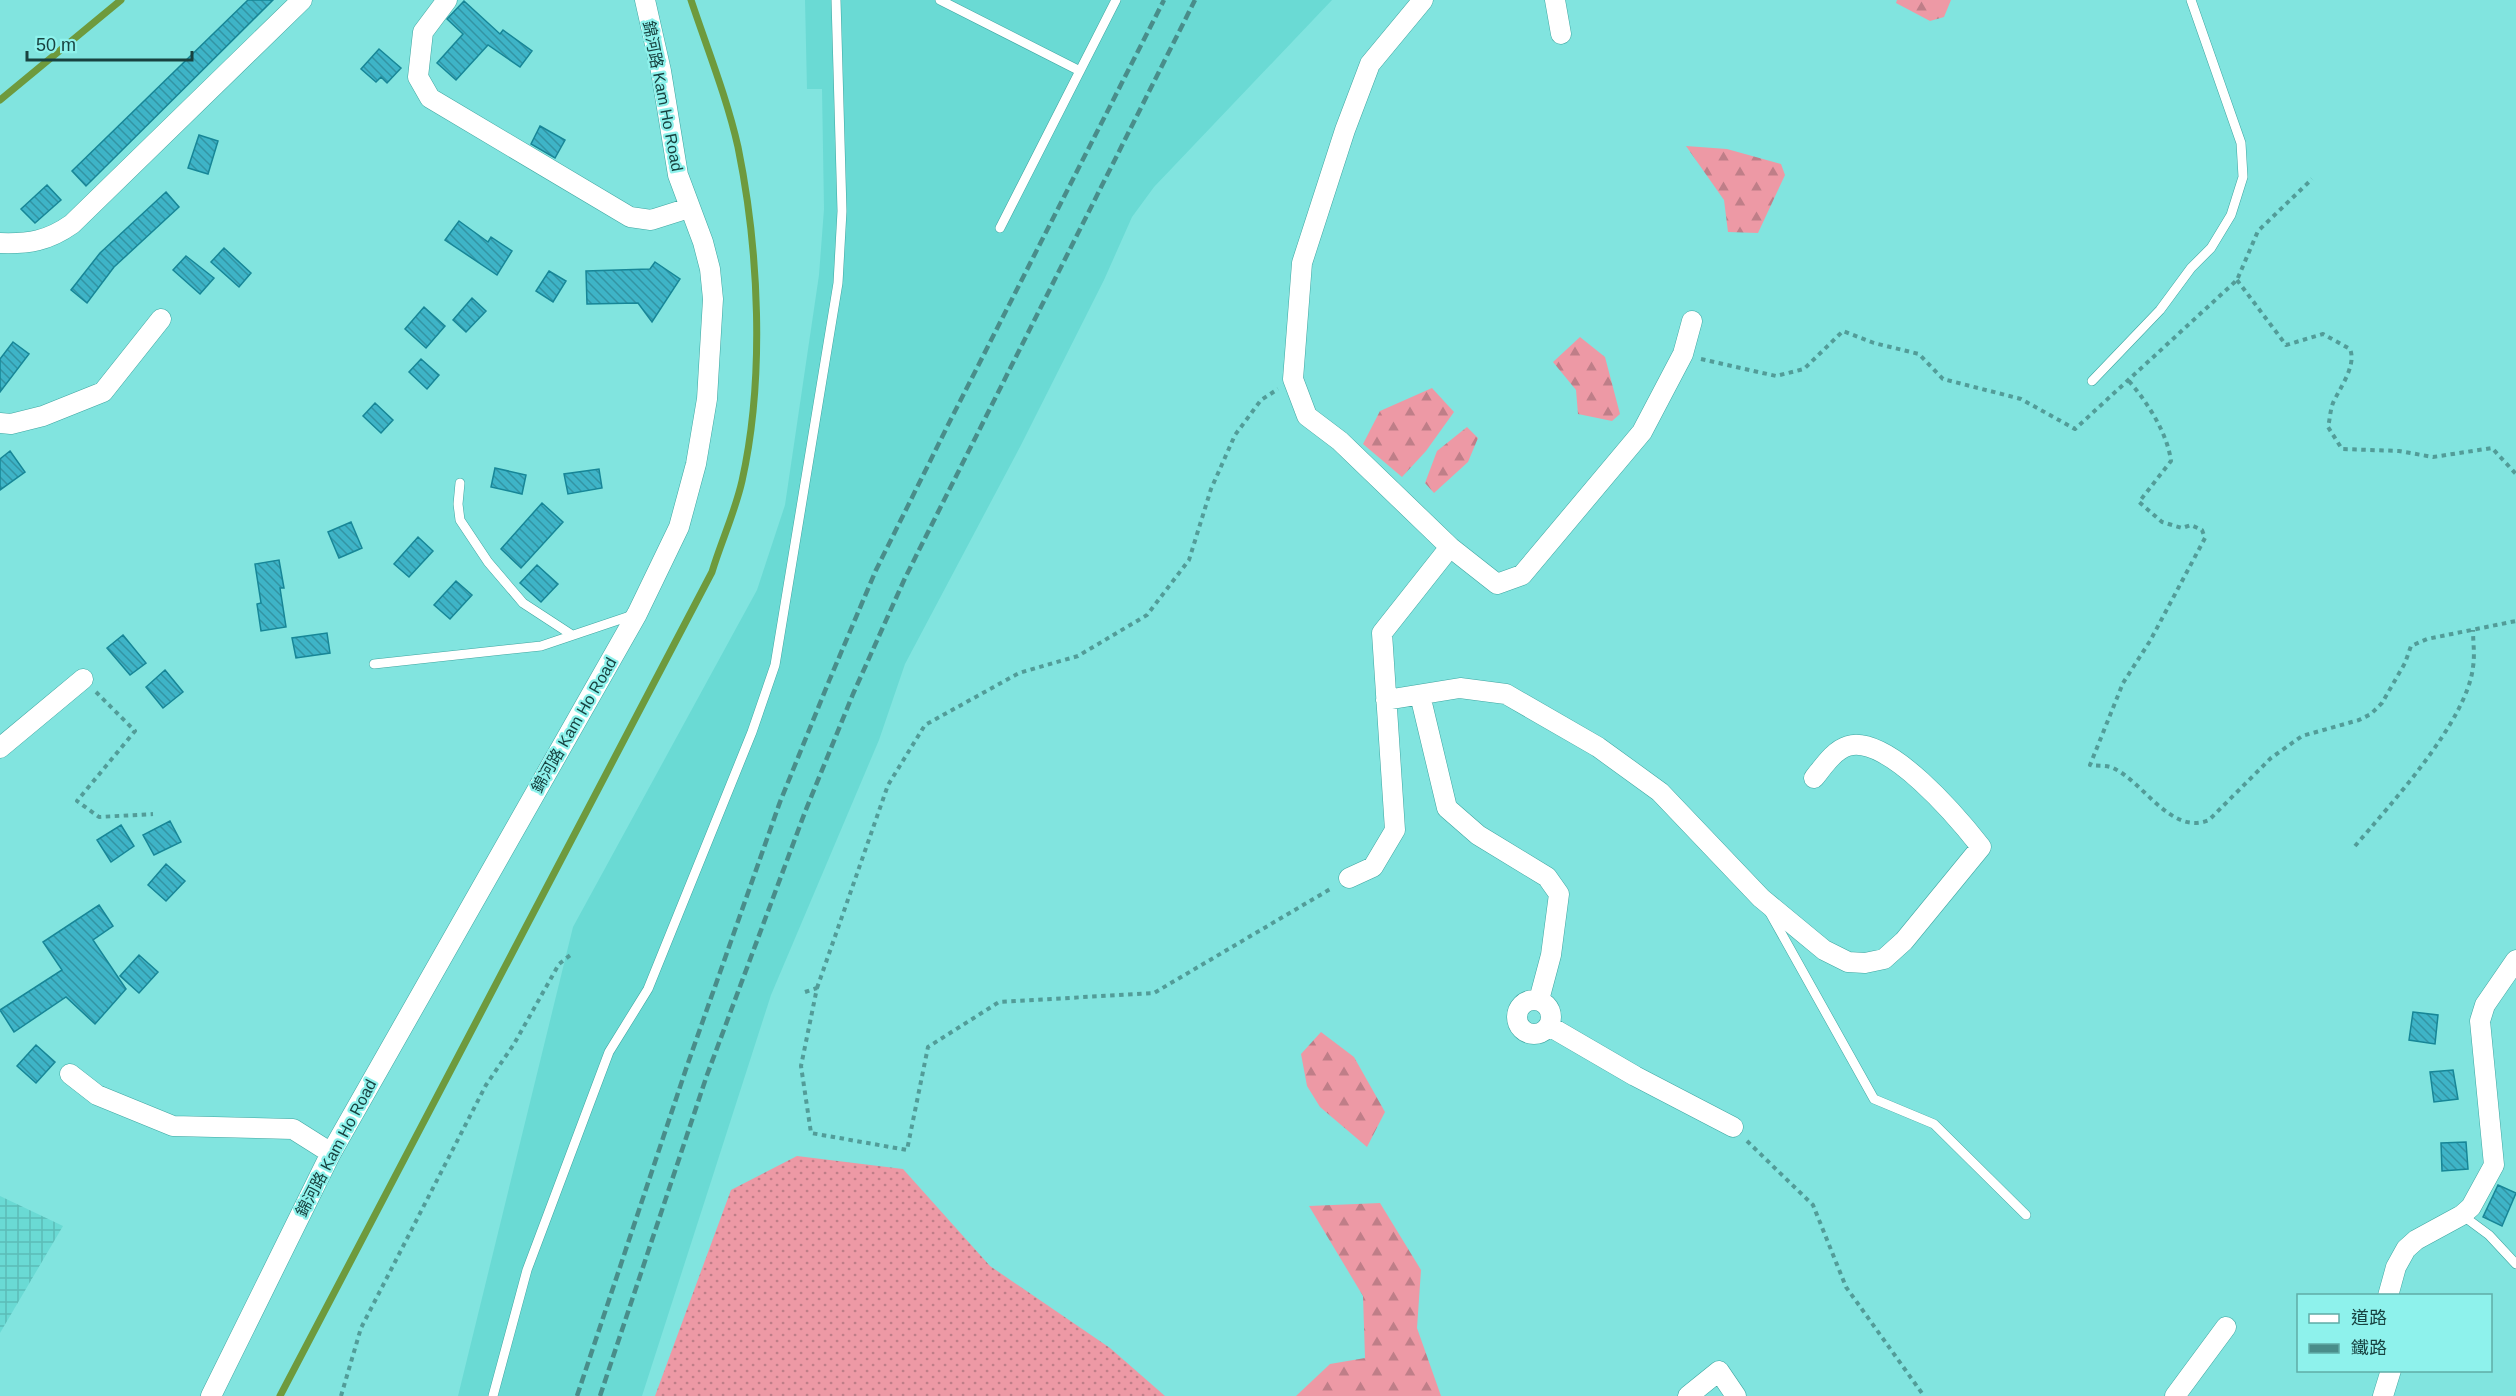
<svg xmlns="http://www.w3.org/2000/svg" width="2516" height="1396" font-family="Helvetica,'Noto Sans TC',sans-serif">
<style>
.built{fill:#6adad4}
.industrial{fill:url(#industrial-grid)}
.grass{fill:url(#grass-dots)}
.forest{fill:url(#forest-firs)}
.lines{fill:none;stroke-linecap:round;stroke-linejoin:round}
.stream{stroke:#6e9a3d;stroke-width:7}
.building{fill:url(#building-back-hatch);stroke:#178697;stroke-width:1.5}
.service-casing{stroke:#3ea6a1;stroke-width:10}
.minor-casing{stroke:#3ea6a1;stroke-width:21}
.path{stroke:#529c98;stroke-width:4;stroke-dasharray:4.5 4.5;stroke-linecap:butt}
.service{stroke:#fff;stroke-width:9}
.minor{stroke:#fff;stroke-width:20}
.rail{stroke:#498d8a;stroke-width:4.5;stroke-dasharray:9 4.5;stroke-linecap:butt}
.labels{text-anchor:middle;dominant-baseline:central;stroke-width:4.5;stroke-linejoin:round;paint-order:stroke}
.street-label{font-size:16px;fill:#184240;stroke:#8ef2ec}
</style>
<defs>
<pattern id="industrial-grid" width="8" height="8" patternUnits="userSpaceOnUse" patternTransform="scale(1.5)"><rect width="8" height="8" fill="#6adad4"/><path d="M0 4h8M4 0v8" fill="none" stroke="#5bbcb7"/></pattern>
<pattern id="grass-dots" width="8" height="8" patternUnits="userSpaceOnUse" patternTransform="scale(1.5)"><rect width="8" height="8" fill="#ed99a5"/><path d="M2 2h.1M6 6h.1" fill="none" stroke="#bf7e88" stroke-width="1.8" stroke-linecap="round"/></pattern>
<pattern id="forest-firs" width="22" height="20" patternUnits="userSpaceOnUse" patternTransform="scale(1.5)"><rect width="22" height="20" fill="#ed99a5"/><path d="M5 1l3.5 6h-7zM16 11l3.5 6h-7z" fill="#bf7e88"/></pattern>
<pattern id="building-back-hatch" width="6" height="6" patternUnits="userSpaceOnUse" patternTransform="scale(1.5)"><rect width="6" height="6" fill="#3eb4c7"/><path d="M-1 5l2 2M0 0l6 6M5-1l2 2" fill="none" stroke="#3394a3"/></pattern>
</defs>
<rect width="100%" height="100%" fill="#81e4df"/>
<!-- built -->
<path class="built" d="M805,0h527l-178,187 -22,30 -28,63 -83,165 -116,219 -26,76 -108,255 -129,401h-184l115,-469 184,-337 28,-85 34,-230 5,-66 -2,-120h-15z"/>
<!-- industrial -->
<path class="industrial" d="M0,1196l63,30 -63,107z"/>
<!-- grass -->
<path class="grass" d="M797,1156l106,13 87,97 120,82 55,48h-510l76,-206z"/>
<!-- forest -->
<path class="forest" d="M1897,0h54l-7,17 -14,4 -34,-18z
M1686,146l41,3 54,15 4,11 -27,58 -30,-1 -4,-32z
M1580,337l25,20 15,57 -8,7 -34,-7 -2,-24 -23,-28z
M1432,388l22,24 -28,39 -24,26 -39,-33 17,-33z
M1467,427l11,11 -10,24 -34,31 -9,-10 12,-32z
M1321,1032l33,25 31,55 -18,35 -47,-40 -13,-21 -6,-32z
M1380,1203l41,67 -4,58 24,68h-145l34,-32 35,-6 -2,-62 -54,-90z"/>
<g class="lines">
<!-- stream -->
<path class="stream" d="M0,100l121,-100
M280,1396l432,-824c9,-30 23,-60 30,-91 23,-103 17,-231 -4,-334 -11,-49 -31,-99 -47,-147"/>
</g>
<!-- building -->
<path class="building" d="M248,0h25l-187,186 -14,-15z
M464,1l36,33 3,-4 29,21 -12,16 -32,-22 -32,35 -19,-17 26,-29 -16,-15z
M379,49l22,19 -14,15 -6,-6 -5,5 -15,-13z
M540,126l25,14 -10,18 -24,-14z
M199,135l19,6 -10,33 -20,-6z
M47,185l14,15 -26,23 -14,-14z
M166,192l13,15 -65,60 -27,36 -16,-13 29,-37z
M459,221l29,21 3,-5 21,14 -15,24 -52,-35z
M224,248l27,25 -12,14 -28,-25z
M186,256l28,22 -14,16 -27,-24z
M655,262l25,17 -28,43 -14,-19 -51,1 -1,-33 64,-2z
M549,271l17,10 -13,21 -17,-11z
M472,298l14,13 -20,21 -13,-12z
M424,307l21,19 -19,22 -21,-19z
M13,342l16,12 -29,38v-33z
M421,359l18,16 -12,14 -18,-17z
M375,403l18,17 -12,13 -18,-17z
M10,451l15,21 -25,18v-31z
M495,468l31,7 -4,19 -31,-7z
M599,469l3,19 -34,6 -4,-20z
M542,503l21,19 -42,46 -20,-19z
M351,522l11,26 -23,10 -11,-26z
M418,537l15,14 -24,26 -15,-13z
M279,560l5,28h-4l6,39 -25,4 -4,-27 4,-1 -6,-39z
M537,565l21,19 -17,18 -21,-19z
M456,581l16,14 -22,24 -16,-14z
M327,633l3,20 -34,5 -4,-20z
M123,635l23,28 -16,12 -23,-27z
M165,670l18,22 -20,16 -17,-21z
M170,821l11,21 -27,13 -11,-20z
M121,825l13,21 -23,16 -14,-22z
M166,864l19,17 -19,20 -18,-16z
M99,905l14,21 -20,14 33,49 -31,35 -29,-27 -52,35 -14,-22 62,-40 -19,-28z
M139,955l19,17 -19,21 -19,-17z
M2413,1012l25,3 -3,29 -26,-4z
M36,1045l19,17 -19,21 -19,-17z
M2453,1070l5,29 -24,3 -4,-30z
M2466,1142l2,27 -26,2 -1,-28z
M2498,1185l18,8 -14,33 -19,-9z"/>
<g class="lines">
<defs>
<path id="service" d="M940,0l140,71
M1000,228l116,-228
M2092,381l68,-71 31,-42 20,-20 20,-33 12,-38 -2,-34 -50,-143
M460,483l-2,21 2,16 28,42 35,41 49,32
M374,664l167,-18 92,-31
M1770,913l104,186 60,25 92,91
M2462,1215l27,20 27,29
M493,1396l34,-126 82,-218 39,-63 104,-257 23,-67 63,-382 4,-72 -6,-211"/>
<path id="minor" d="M447,0l-24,32 -5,45 12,21 200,119 21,3 38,-12
M1555,0l6,34
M0,243c29,1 48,-2 72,-19l230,-224
M0,423l11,1 32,-8 60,-24 58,-73
M1450,547l47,37 25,-9 120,-143 41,-78 9,-33
M1420,695l27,113 31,27 69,42 12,17 -8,61 -12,45
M1386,700l74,-12 46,6 92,53 62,45 101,106 63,52 24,12 17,1 19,-4 20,-18 77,-94c-22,-28 -93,-113 -133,-101 -14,4 -25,21 -34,32
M0,748l83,-69
M1349,878l24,-11 22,-37 -13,-197 68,-86 -110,-106 -33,-25 -14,-37 9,-116 43,-133 25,-66 53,-64
M1517 1017a17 17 0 1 1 34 0a17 17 0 1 1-34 0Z
M1549,1026l86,50 98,51
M70,1074l27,21 76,31 120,3 38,24
M2388,1296l8,-29 10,-18 10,-9 46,-25 9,-8 23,-42 -14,-144 5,-16 31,-45
M211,1396l120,-243 306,-539 42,-87 17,-63 11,-65 6,-100 -3,-30 -7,-27 -25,-67 -17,-104 -16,-71
M1688,1396l31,-25 17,25
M2175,1396l51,-69
M2383,1396l8,-26"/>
</defs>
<!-- service casing -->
<use href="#service" class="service-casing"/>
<!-- minor casing -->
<use href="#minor" class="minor-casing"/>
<!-- path -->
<path class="path" d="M2237,280l49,65 37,-11 27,15c7,17 -11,40 -17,54 -3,8 -3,16 -5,24l14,22 57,2 34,6 59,-9 24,26
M1701,359l75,17 28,-7 39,-38 31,12 45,11 24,25 78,20 54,30 162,-149 21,-49 54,-52
M2129,381c18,21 38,51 42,80l-32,41 23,20 20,6 9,-3 11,5 3,8 -55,103 -27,42 -33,82c8,1 16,0 23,3 31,14 58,68 96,52l62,-62 31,-22 57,-16 12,-6 11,-11 23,-40 6,-17 16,-7 89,-18
M96,692l39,39 -58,70 22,16 54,-3
M2355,846c36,-42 112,-125 118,-179 2,-12 0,-25 0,-37
M817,988l71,-203 37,-60 94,-52 59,-17 69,-41 42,-55 22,-71 24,-54 26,-35 17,-11
M805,992l12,-4 -16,78 10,67 96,17 21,-103 71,-45 155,-9 178,-105
M1747,1141l66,64 33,82 78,109
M341,1396l20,-68 125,-243 28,-41 45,-80 14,-11"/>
<!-- service -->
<use href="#service" class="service"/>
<!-- minor -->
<use href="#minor" class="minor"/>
<!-- rail -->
<path class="rail" d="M577,1396l110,-330 93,-264 49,-121 47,-111 74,-149 214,-421
M600,1396l107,-321 98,-263 48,-118 52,-116 290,-578"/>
</g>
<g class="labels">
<!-- street labels -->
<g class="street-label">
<text transform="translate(663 96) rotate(79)">錦河路 Kam Ho Road</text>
<text transform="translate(574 725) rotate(-60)">錦河路 Kam Ho Road</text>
<text transform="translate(336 1148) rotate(-62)">錦河路 Kam Ho Road</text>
</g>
</g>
<!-- legend -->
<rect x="2297" y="1294" width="195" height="78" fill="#8ef2ec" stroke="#5faca7" stroke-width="1.5"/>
<rect x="2309" y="1314" width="30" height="9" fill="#ffffff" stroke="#5faca7" stroke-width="1.5"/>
<text x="2351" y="1324" font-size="18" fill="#184240">道路</text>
<rect x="2309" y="1344" width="30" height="9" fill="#498d8a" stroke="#5faca7" stroke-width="1.5"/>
<text x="2351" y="1354" font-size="18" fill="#184240">鐵路</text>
<!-- scale -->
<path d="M27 51v9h165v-9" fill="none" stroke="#184240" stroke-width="3"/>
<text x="36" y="51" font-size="18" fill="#184240" stroke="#8ef2ec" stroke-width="4.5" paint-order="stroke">50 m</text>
</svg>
